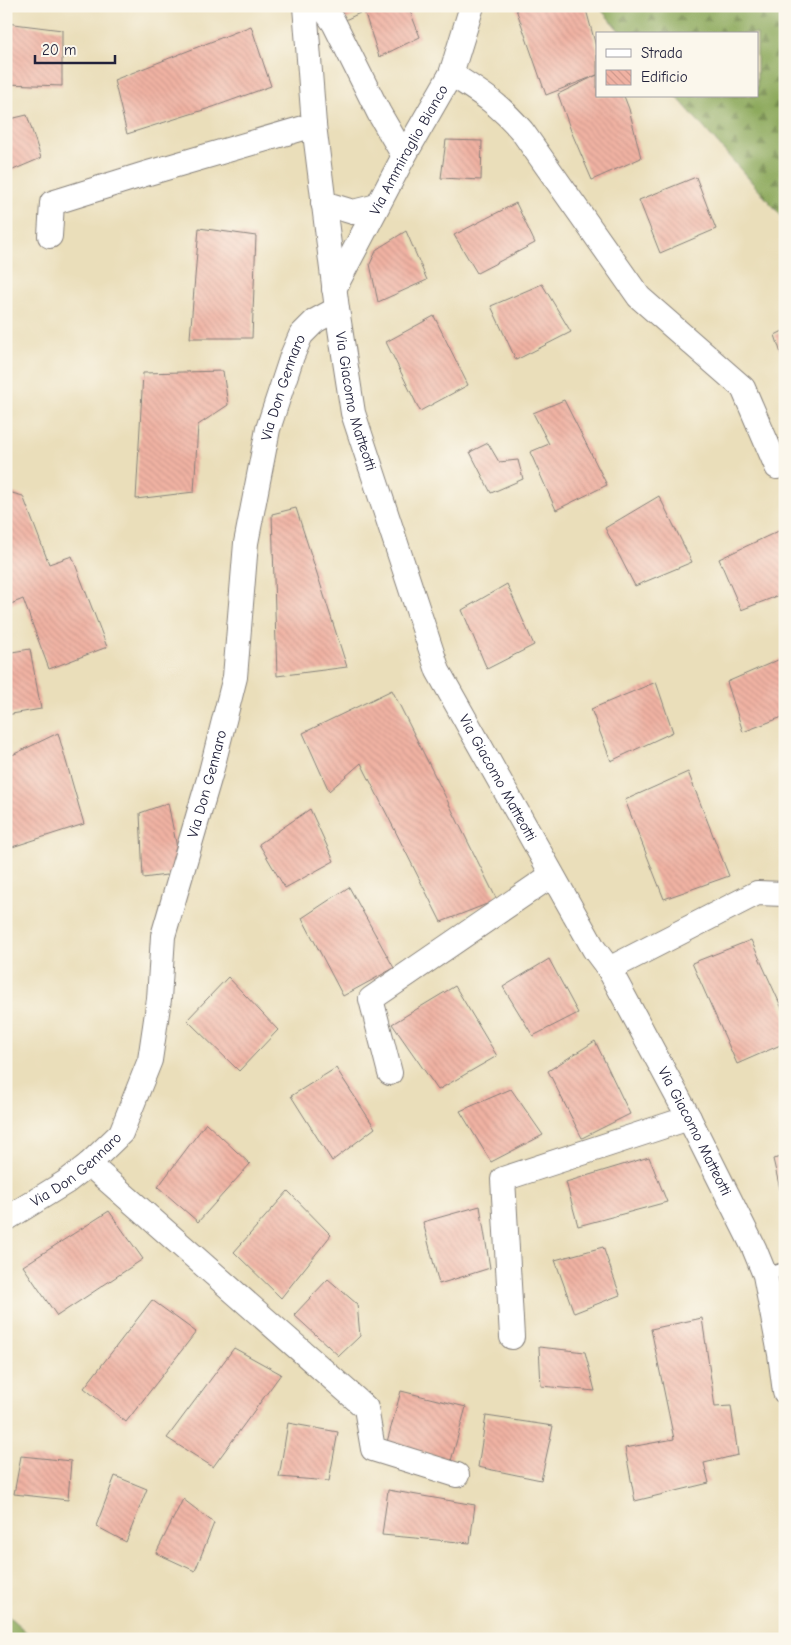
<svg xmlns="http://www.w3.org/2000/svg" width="791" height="1645" font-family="'Comic Neue',sans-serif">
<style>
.forest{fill:url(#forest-firs);stroke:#57664b}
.building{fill:url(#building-back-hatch)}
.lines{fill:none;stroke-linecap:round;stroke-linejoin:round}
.lane-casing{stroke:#86807a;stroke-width:15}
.street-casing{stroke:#86807a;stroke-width:26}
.lane{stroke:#fff;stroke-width:12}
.street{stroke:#fff;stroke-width:24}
.labels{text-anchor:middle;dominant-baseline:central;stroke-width:5;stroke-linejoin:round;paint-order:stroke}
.street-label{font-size:15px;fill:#22223b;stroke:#fbf7ec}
</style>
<defs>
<pattern id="forest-firs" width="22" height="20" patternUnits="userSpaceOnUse" patternTransform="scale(1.25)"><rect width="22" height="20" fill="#8ca95b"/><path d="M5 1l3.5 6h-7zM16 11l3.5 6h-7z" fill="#72894c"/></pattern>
<pattern id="building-back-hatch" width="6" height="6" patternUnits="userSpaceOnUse" patternTransform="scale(1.25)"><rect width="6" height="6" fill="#f0b2a3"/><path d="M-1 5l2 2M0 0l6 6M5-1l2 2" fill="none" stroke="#ce998d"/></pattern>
</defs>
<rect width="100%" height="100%" fill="#fbf7ec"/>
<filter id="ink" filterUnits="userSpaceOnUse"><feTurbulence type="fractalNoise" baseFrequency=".02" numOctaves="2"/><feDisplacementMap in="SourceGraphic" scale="10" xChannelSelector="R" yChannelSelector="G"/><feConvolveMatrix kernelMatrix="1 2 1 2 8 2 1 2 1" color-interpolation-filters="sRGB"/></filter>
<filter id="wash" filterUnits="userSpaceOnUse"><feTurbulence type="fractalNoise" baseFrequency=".0096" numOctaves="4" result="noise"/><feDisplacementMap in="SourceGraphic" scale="20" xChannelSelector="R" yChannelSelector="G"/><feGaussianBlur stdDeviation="1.12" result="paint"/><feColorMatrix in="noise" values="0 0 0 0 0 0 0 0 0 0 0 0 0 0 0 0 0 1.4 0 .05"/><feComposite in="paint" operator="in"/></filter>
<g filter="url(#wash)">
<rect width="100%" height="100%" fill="#eadeba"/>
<!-- forest -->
<path class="forest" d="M598,6h187v214l-109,-124h81v-62h-135z
M6,1614l28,25h-28z"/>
<g id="blocks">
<!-- building -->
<path class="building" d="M337,6h71l12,31 -41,20 -15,-46 -23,11z
M523,6h62l12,44v25l-51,20 -30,-86z
M6,23l56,7v56l-56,-2z
M251,26l20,60 -58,21 -86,27 -13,-54z
M597,75v21h27l5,13 12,49 -49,22 -21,-49 -13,-37z
M27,115l14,43 -35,15v-53z
M446,140l36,1 -1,39 -40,-2z
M696,177l20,52 -56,24 -21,-53z
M516,203l19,40 -58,30 -23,-38z
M199,228l57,8 -4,102h-62z
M406,231l21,49 -49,22 -8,-38 7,-15z
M542,284l29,48 -55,28 -25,-54z
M434,316l34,69 -48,26 -34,-69z
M785,330v33h-1l-9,-28z
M223,371l5,34 -30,20 -4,67 -58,7 7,-126z
M564,400l43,85 -51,25 -26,-58 19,-8 -16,-31z
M488,443l11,19 19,-2 5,19 -32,14 -21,-41z
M6,493h6l11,3 26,68 23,-8 35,91 -58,22 -26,-70 -17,7z
M659,496l33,66 -57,24 -30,-58z
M296,508l51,159 -70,9 -5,-162z
M785,528v65l-44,17 -22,-51z
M507,584l27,61 -47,24 -25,-59z
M30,649l11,60 -35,6v-62z
M785,657v59l-42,16 -16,-50z
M656,682l17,50 -62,29 -20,-52z
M392,690l105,210 -56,22 -80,-159 -32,28 -26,-58z
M58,733l26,91 -75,24 -3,-10v-80z
M688,772l41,104 -65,23 -39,-99z
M168,803l14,70 -39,5 -3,-65z
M310,809l24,52 -49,27 -26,-44z
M349,887l45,81 -51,28 -41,-78z
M751,940l34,75v28l-48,21 -45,-101z
M549,959l29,54 -45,23 -30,-49z
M228,977l50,53 -39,41 -52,-51z
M455,986l42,70 -59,34 -46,-66z
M595,1041l35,73 -48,24 -34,-67z
M336,1068l39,60 -43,33 -41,-65z
M511,1089l32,46 -52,27 -31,-51z
M206,1123l44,41 -52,58 -40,-35z
M785,1156v50h-1l-11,-47z
M649,1157l18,45 -89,24 -12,-44z
M288,1191l43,44 -50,63 -47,-46z
M480,1206l10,62 -51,16 -16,-62z
M109,1211l34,48 -86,57 -34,-50z
M603,1247l17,48 -46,18 -19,-53z
M328,1279l29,25 3,32 -21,20 -45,-41z
M152,1300l44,32 -70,90 -42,-34z
M702,1318l13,89 16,-1 7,49 -34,8 5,20 -74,18 -10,-53 49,-9 -23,-110z
M539,1347l46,5 10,39 -54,-5z
M234,1348l47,26 -68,93 -46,-29z
M401,1391l65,16 -15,54 -64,-19z
M486,1416l67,10 -12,54 -63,-13z
M288,1423l50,9 -9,49 -50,-4z
M21,1456l50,5 -3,39 -54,-6z
M115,1476l32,13 -21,53 -30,-16z
M388,1490l87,15 -5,38 -88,-8z
M183,1499l31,24 -19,48 -39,-18z"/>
</g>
</g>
<g filter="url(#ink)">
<use href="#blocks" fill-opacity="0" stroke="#86807a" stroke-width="1"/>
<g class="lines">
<defs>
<path id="lane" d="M765,1275l20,-6"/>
<g id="street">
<path id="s1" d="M305,6l9,119 23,184 16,104 85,258 156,278 15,20 80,149 65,130 11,27 15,79 5,38"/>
<path d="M322,6l12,17 45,90 25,43"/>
<path d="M451,74c30,19 48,30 71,57l117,166 104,91 34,79"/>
<path d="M323,203l30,9 24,-6"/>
<path d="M50,236l2,-33 93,-29 169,-49"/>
<path id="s2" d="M334,289l70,-133 47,-82 21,-68"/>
<path d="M609,969l148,-76 28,1"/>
<path d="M390,1073l-19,-74 181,-124"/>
<path d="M89,1164l277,244 7,41 84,26"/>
<path id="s3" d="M6,1219l60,-37 23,-18 32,-31 29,-73 9,-61 4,-63 48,-164 24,-95 11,-134 22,-114 24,-73 9,-21 14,-14 22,-12"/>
<path d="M512,1337l-9,-158 186,-61"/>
</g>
</defs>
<!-- lane casing -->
<use href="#lane" class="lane-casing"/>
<!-- street casing -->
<use href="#street" class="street-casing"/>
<!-- lane -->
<use href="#lane" class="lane"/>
<!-- street -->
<use href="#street" class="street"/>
</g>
</g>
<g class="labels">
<!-- street labels -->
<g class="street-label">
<text stroke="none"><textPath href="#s2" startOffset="158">Via Ammiraglio Bianco</textPath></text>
<text stroke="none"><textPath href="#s3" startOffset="911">Via Don Gennaro</textPath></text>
<text stroke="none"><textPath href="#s1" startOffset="399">Via Giacomo Matteotti</textPath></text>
<text stroke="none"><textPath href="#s1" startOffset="804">Via Giacomo Matteotti</textPath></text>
<text stroke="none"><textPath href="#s3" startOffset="506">Via Don Gennaro</textPath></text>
<text stroke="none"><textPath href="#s1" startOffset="1209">Via Giacomo Matteotti</textPath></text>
<text stroke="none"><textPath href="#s3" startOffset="86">Via Don Gennaro</textPath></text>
</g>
</g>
<!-- margin -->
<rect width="791" height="1645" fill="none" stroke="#fbf7ec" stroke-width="25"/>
<!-- legend -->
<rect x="596" y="32" width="162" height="65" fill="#fbf7ec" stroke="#a4a2a5"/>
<rect x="606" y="49" width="25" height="8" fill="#ffffff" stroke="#a4a2a5"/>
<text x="641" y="58" font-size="15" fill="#22223b">Strada</text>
<rect x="606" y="70" width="25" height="15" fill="url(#building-back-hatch)" stroke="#a4a2a5"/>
<text x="641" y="82" font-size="15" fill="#22223b">Edificio</text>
<!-- scale -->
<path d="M35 55v8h80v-8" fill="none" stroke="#22223b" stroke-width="2.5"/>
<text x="42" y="55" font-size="15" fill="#22223b" stroke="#fbf7ec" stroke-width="4" paint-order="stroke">20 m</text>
</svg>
